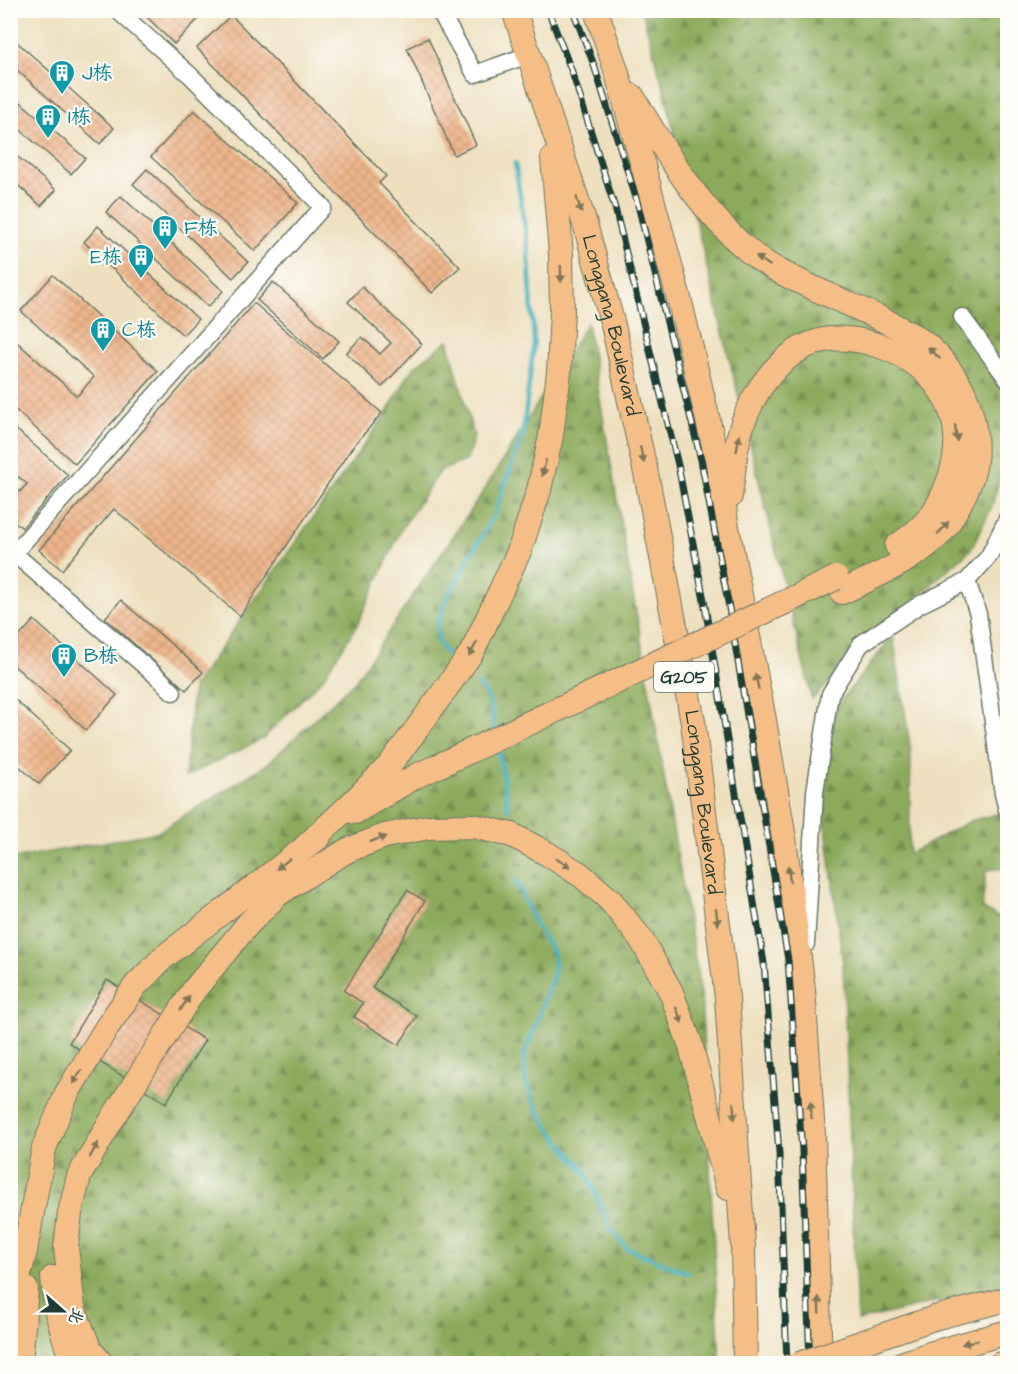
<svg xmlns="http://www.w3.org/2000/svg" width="1018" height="1374" font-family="'Architects Daughter','LXGW WenKai TC',sans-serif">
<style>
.forest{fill:url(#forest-firs);stroke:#567448;stroke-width:1.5}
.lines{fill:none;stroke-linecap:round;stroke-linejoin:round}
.stream{stroke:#40afbb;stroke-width:4.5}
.building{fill:url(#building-cross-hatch)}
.minor-casing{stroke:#677665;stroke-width:19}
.highway-casing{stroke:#677665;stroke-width:26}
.minor{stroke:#fff;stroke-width:16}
.highway{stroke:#f6be87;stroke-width:24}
.rail-casing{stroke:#1f3d34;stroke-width:7}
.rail{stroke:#fdfcf7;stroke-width:4.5;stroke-dasharray:14;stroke-linecap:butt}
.highway-bridge-casing{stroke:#677665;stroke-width:26;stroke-linecap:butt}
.highway-bridge{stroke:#f6be87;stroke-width:24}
.oneway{fill:#807759}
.labels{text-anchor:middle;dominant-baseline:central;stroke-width:4.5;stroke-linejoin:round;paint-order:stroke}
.shield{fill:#fdfcf7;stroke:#62766e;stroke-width:1.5}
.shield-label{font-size:18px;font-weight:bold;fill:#1f3d34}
.culture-label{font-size:20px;fill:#0d838f;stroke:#fdfcf7;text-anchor:start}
.street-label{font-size:20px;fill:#1f3d34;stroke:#fdfcf7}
</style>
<defs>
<pattern id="forest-firs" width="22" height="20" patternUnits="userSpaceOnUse" patternTransform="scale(1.5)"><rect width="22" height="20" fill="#8caa5c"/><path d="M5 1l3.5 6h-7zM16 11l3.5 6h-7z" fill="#728c4d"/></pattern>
<pattern id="building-cross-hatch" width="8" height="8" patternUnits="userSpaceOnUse" patternTransform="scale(1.5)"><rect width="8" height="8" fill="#efb68c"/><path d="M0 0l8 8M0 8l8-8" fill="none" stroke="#cc9d79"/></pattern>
</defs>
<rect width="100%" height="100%" fill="#fdfcf7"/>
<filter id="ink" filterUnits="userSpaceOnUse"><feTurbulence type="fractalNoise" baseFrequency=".0167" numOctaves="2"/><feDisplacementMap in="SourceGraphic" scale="12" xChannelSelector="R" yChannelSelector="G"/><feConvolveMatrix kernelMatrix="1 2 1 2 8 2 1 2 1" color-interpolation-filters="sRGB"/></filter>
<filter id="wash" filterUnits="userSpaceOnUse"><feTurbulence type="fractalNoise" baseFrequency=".008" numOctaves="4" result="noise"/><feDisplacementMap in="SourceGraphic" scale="24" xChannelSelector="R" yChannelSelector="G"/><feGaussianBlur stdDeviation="1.35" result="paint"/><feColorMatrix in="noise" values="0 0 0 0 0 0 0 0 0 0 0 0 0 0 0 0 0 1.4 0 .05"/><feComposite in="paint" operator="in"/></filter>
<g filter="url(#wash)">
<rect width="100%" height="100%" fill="#eee0bf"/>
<!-- forest -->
<path class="forest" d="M642,11h365v450l-3,1 -12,44 -21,43 -48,43 -111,107 -149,-613z
M587,323l114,671 19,369 -709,1v-505l147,-27 108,-67 90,-85 129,-191z
M448,340l26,96 -7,24 -27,11 -38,57 -46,99 -33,51 -60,61 -78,38 8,-90 193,-273 26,-45z
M893,636l18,116 -2,102 61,-33 37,-10v57l-21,2 -4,39 25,12v364l-150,36 -14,-358 -29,-229z"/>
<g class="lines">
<!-- stream -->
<path class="stream" d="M446,654l-8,-12v-19l7,-22 50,-88 28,-80 11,-91 -6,-95 -13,-84
M478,684c14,18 14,26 17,48
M498,746l10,63
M516,880l19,44 19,30v20l-30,82 1,24 14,33 13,19 34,41 9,19 14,35 17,21 62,25"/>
</g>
<g id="blocks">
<!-- building -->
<path class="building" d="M140,10h67l-33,34z
M231,15l155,161 -7,7 81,84 -28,26 -235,-245z
M10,36l104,92 -14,16 -90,-80z
M428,38l48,107 -22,10 -47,-107z
M10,93l75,65 -14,16 -61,-53z
M194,110l104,93 -43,48 -104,-94z
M10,150l46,40 -15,16 -31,-28z
M147,169l101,93 -15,16 -100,-94z
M121,196l102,95 -15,16 -102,-95z
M98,226l100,93 -15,16 -99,-93z
M53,275l105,96 -83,93 -65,-59v-69l67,60 17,-19 -73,-66z
M273,282l66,59 -16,18 -66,-59z
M362,287l60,57 -40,43 -36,-34 16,-16 18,17 11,-11 -43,-41z
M254,303l128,110 -31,36 -111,167 -126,-107 -52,61 -23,-20z
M10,424l58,51 -46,53 -12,-11v-15l17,-18 -17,-14z
M121,600l82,72 -17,18 -81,-72z
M34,620l83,75 -31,35 -76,-68v-15z
M10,695l60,55 -31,34 -29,-26z
M407,890l18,11 -53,87 45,28 -18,29 -45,-28 9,-14 -19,-12z
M107,980l98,60 -39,63 -97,-60z"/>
</g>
</g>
<g filter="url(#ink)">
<use href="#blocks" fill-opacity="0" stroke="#677665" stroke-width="1.5"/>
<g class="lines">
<defs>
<path id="minor" d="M439,10l36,64 53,-19
M962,317l46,63
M10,550l123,106 27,23 13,13
M14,553l309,-346 -133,-132 -73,-65
M967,581l11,33 25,180 5,19
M806,944l9,-152 15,-98 31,-50 58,-39 48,-24 22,-25 19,-39"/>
<g id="highway">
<path id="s1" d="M514,10l71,214 28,101 34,153 46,244 34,276 16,248 2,118"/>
<path d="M596,10l20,60 28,99 37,137 37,157 8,59 38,198 20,118 19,151 10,146 7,229"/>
<path d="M632,96c33,55 67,114 118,156 17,14 38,24 59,34 36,17 80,34 114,56 11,8 20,19 28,30 4,6 9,12 12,19 11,24 17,59 9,84 -3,11 -9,23 -15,33 -4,6 -7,14 -12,20 -26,31 -68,47 -103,64"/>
<path d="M730,496c4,-27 5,-56 16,-81 14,-35 44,-71 84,-76 16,-2 35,2 50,7 61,21 92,75 68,137 -10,29 -25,46 -51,63"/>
<path d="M355,812l61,-36 22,-10"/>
<path d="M306,846l44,-41 39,-39 35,-47 48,-67 48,-103 19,-59 12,-54 8,-64 3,-61 -1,-57 -8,-96"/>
<path d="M53,1278l4,34 15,52"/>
<path d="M10,1310l15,-59 19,-103 23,-55 40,-66 29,-42 28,-28 155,-120"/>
<path d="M934,1318l74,-19"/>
<path d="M20,1364l6,-75"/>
<path d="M102,1364l-12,-14 -17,-42 -7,-60 4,-35 9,-37 32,-55 83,-131 54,-66 30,-30 50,-32 20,-12 37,-14 43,-9 45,-1 39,9 34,18 35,22 29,25 31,39 30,53 19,51 38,145"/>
<path d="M901,1364l32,-11 75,-21"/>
<path d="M1001,1364l7,-2"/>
</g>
</defs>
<!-- minor casing -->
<use href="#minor" class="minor-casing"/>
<!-- highway casing -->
<use href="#highway" class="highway-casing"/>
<!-- minor -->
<use href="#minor" class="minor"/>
<!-- highway -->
<use href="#highway" class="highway"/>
<defs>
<path id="rail" d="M548,10l24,62 43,136 63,257 27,141 59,357 15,190 8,211
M573,10l21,55 43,136 64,259 27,142 60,358 14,191 8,213"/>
</defs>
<!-- rail casing -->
<use href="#rail" class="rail-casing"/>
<!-- rail -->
<use href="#rail" class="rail"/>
<defs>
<path id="highway-bridge" d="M438,766l398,-188
M799,1364l135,-46"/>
</defs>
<!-- highway-bridge casing -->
<use href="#highway-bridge" class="highway-bridge-casing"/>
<!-- highway-bridge -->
<use href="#highway-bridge" class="highway-bridge"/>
</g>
<!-- one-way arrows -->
<defs><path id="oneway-solid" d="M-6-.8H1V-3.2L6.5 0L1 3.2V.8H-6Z" transform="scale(1.5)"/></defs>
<g class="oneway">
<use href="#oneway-solid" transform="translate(579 205) rotate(72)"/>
<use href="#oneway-solid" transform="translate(763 261) rotate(-146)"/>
<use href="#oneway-solid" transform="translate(561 274) rotate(89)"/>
<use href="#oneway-solid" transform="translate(934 353) rotate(-136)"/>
<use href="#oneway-solid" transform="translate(956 433) rotate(83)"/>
<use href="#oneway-solid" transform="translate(738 443) rotate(-80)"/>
<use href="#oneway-solid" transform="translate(642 455) rotate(77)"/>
<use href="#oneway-solid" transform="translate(544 468) rotate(103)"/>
<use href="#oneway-solid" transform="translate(943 528) rotate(-49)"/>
<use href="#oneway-solid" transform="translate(473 649) rotate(120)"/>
<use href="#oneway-solid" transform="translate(757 682) rotate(-101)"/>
<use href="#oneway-solid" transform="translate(378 839) rotate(-20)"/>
<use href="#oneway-solid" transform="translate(563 863) rotate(31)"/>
<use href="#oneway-solid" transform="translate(283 864) rotate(142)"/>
<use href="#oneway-solid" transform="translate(789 874) rotate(-97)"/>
<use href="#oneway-solid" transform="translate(717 917) rotate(83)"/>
<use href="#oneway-solid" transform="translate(185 1003) rotate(-57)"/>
<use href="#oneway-solid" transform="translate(679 1015) rotate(69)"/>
<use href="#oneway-solid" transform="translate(77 1077) rotate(122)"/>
<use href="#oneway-solid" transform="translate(811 1110) rotate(-94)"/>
<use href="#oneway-solid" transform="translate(734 1111) rotate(86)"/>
<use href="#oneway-solid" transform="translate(94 1150) rotate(-60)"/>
<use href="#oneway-solid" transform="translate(819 1305) rotate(-91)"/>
<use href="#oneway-solid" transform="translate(970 1342) rotate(165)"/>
</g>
</g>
<!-- icons -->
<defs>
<symbol id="building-pin" viewBox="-11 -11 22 30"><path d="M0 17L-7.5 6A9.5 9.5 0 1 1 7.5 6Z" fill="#0f9aa8" stroke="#fdfcf7"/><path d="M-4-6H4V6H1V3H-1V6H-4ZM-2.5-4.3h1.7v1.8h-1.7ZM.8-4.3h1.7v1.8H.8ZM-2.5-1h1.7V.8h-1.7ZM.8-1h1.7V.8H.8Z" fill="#fff"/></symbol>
</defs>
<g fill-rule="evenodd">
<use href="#building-pin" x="47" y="58" width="30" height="40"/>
<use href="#building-pin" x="33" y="102" width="30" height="40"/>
<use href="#building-pin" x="150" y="213" width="30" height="40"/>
<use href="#building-pin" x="126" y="242" width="30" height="40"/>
<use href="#building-pin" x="88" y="315" width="30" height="40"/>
<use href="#building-pin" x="49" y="641" width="30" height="40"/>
</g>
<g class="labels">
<!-- shield labels -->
<rect class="shield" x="654" y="662" width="60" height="30" rx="4.5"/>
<g class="shield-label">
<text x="684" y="677">G205</text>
</g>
<!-- culture labels -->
<g class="culture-label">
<text x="82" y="73">J栋</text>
<text x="68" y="117">I栋</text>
<text x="184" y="228">F栋</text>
<text x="122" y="257" text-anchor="end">E栋</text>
<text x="122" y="330">C栋</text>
<text x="84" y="656">B栋</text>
</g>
<!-- street labels -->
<g class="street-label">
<text stroke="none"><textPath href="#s1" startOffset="330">Longgang Boulevard</textPath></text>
<text stroke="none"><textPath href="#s1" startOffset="816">Longgang Boulevard</textPath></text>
</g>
</g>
<!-- margin -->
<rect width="1018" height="1374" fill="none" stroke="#fdfcf7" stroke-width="36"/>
<!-- north arrow -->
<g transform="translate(63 1311) rotate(111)" stroke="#fdfcf7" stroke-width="4.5" paint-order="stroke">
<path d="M0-4.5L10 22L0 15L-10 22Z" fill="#1f3d34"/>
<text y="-9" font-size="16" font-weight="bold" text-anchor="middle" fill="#1f3d34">北</text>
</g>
</svg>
